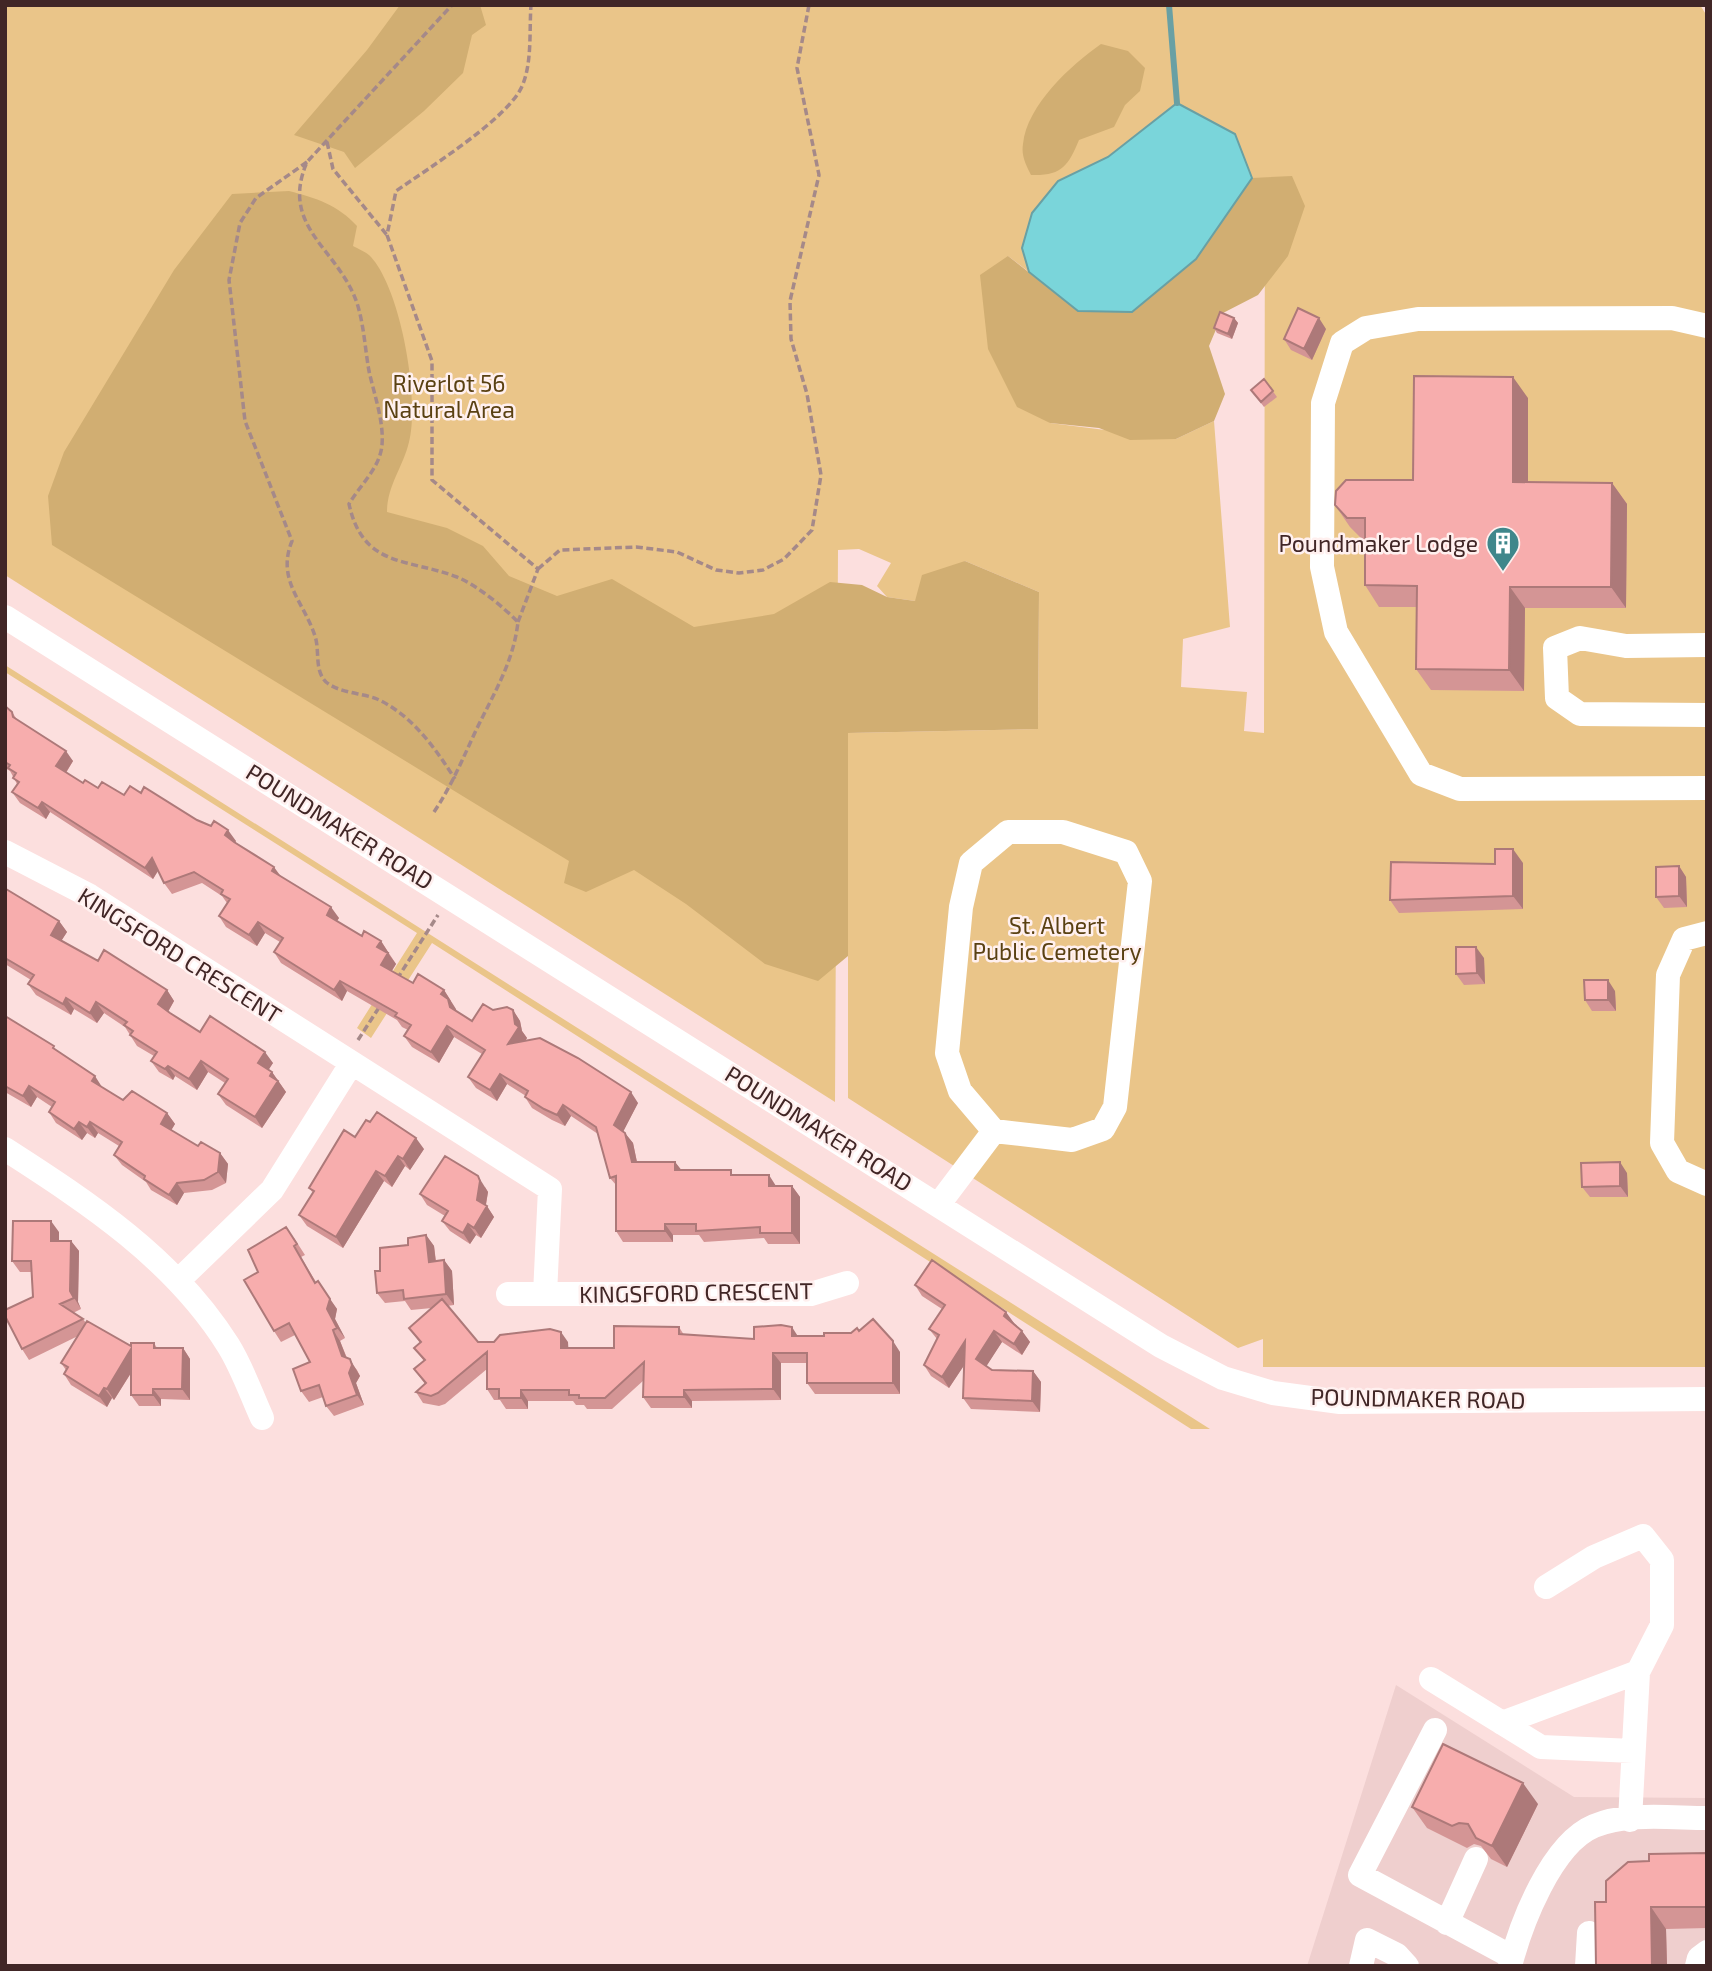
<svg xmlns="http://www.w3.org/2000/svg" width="1712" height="1971" font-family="'Exo 2',sans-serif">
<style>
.built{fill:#efcfce}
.green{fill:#eac589;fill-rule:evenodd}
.forest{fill:#d1ae72}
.water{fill:#7ad5da;stroke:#69a0a4;stroke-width:2}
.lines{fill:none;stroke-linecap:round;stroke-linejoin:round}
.stream{stroke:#69a0a4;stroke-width:6}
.path{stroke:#a58989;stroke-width:3.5;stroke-dasharray:7 3.5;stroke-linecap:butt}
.minor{stroke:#fff;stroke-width:24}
.wall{fill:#d49595}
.shaded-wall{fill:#ad7979}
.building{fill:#f7adad;stroke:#ad7979;stroke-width:2}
.labels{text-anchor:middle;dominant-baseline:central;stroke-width:5;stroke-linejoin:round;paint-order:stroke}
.park-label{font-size:23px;fill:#5a4112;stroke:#fff0ef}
.poi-label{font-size:23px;fill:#412626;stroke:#fff0ef;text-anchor:end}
.street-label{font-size:23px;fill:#412626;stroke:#fff0ef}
</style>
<rect width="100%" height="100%" fill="#fcdfde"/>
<!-- built -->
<path class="built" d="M1396,1685l178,112 133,1v168h-400z"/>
<!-- green -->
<path class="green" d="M5,5h1695l7,11v1351h-444v-28l-25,9 -390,-250v-365l190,-4 1,-137 -74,-31 -50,40 -28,-4 -10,-11 14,-23 -32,-14 -21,1 -3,552 -830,-527zM1177,103l58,31 17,44h13l-1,555 -20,-2 3,-39 -66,-5 2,-48 47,-12 -16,-206 -38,18 -126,-16 -42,-167 21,16 -7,-24 36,-67 50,-24z
M5,665l1205,764h-19l-759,-486 -61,95 -14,-10 60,-95 -412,-261z"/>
<!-- forest -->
<path class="forest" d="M400,5h80l6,20 -14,10 -9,38 -39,38 -69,57 -11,-16 -50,-17 73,-85z
M1101,44l27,7 17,17 -5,23 -15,14 -11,22 -35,13c-11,26 -17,36 -48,35 -5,-10 -10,-19 -8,-31 4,-39 48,-79 78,-100z
M1292,176l13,30 -17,50 -30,39 -35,18 -14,33 16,48 -11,27 -38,18 -46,1 -31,-12 -49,-5 -33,-16 -29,-58 -8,-74 28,-19 70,55 118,-53 56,-80z
M289,191c27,7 49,14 68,35l-4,20c5,3 14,6 18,11 30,33 49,142 38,185 -6,25 -22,44 -22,70l60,16 36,18 26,30 48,20 55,-17 82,48 80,-13 56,-32 32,3 25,12 28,4 7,-26 43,-14 74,31 -1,137 -190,4v223l-30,25 -53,-17 -79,-60 -52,-34 -48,22 -22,-9 5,-22 -517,-316 -4,-49 16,-44 110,-182 58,-76z"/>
<!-- water -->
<path class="water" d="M1177,103l58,31 17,44 -56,81 -64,53 -54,-1 -49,-39 -7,-24 10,-35 26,-32 50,-24z"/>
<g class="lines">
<!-- stream -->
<path class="stream" d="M1169,5l8,98"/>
<!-- path -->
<path class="path" d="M327,142l6,27 54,66
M307,162l-51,36 -16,25 -11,57 16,141 47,120c-16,39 12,61 23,95 5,15 -1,34 11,46 13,11 36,11 51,17 35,16 58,49 78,80
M538,569l22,-19 76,-3 41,5 39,18 23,3 24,-3 21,-11 28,-29 9,-55 -14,-81 -16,-55 -1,-38 29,-126 -22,-107 12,-63
M518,622l20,-53 -106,-89v-119l-45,-126 9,-44c33,-23 103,-67 123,-99 14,-23 10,-61 12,-87
M434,812c16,-24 26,-47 38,-73 18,-40 41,-73 46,-117 -16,-16 -40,-36 -61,-45 -50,-19 -94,-9 -108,-73 11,-19 31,-36 33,-59 2,-24 -8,-51 -13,-74 -4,-22 -5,-46 -12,-68 -19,-55 -78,-76 -50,-141l145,-157
M397,979l41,-64
M358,1040l22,-34"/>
<!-- minor -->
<path class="minor" d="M1707,326l-35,-8 -254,1 -52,9 -24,15 -19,60 -1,164 14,65 85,142 39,15 247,-1
M5,617l1156,729 62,32 50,15 67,9 367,-3
M1707,645l-81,1 -46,-8 -25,10 2,50 23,16 127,1
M5,852l85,44 460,293 -5,105h-37
M1707,933l-23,6 -16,36 -6,168 16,28 29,13
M5,1149c84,54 169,110 223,196 14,22 23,49 34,73
M939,1204l55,-73 78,9 31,-11 12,-22 25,-226 -14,-29 -63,-20h-55l-37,31 -10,44 -14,146 13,38 34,40
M179,1280l93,-90 79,-126
M545,1294h266l36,-11
M1546,1587l48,-30 49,-21 19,24v65l-24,47 -8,148
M1431,1679l110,68 92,4
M1502,1723l136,-51
M1435,1730l-75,145 152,82
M1447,1923l29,-64
M1361,1966l6,-26 30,15 10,11
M1510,1966c11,-42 41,-122 84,-140 33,-14 78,-8 113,-8
M1587,1966l2,-33
M1697,1966l2,-8 8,-6"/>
</g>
<!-- wall -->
<path class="wall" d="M1234,318l4,5 -6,16 -15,-6 -3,-5z
M1326,329l-14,31 -21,-10 -7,-11z
M1264,379l13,18 -13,10 -13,-17z
M1528,398v84l84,1 15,21 -1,104h-101l-1,83 -93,-1 -15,-21 1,-62h-38l-14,-22v-46h-3l-12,-12 -15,-22 78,-25z
M5,706l7,6 6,9 55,40 -7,12 17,10 41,12 17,-2 56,27 39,21 -1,1 46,35 58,41 -2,3 25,15 19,5 15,23 -4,7 21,12 31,7 7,11v1l5,9 16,10 21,-11h20l7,11 2,10 5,7 -2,3 113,62 -15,28 10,12 4,19h38l6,8 53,5 42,11h16l8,11v47h-32l-4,-6 -60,4 -5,-7h-26v7h-50l-7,-11v-46l-6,-7 -12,-44 -27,-18 -6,10 -13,-6 -20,-12 -7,-11 1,-1 -19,-12 -10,17 -21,-13 -8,-11 14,-23 -28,-17 -15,26 -27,-16 -8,-11 4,-6 -6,-3 -5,-7 -50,-29 -5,10 -61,-38 -7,-11 6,-10 -15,-9 -8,13 -31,-19 -7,-11 8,-13 -5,-7 -20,-13 -30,11 -8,-11 -6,-12 -5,8 -103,-67 -4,7 -26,-16 -8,-11 5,-8 -7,-13 -5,-3z
M1523,863v46l-124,4 -9,-13 105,-36z
M1679,866l7,11 1,30 -23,1 -8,-11z
M5,890l54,31 8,11 -6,9 37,20 69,29 7,11 -6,11 32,20 73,31 -5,6 4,3 14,20 -24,36 -36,-23 -8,-11 7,-11 -17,-11 -11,18 -22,-14 -2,4 -14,-8 -8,-11 3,-5 -17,-10 -12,-19 -21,-14 -7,10 -23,-14 -3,6 -35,-20 -8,-11 3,-4 -26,-16z
M1484,958l1,26 -21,1 -8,-11z
M1615,991l1,20h-24l-7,-11z
M5,1016l53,35 44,36 21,13 44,13 8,11 -4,6 27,16 22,7 8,11 -2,19 -14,7 -28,3 -7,12 -26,-15 -5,-8 -24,-17 -8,-10 5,-9 -21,-13 -3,5 -8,-5 -5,7 -26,-17 -7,-11 3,-5 -15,-10 -6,10 -26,-15z
M355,1137l69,12 -14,21 -5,-4 -13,21 -8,-6 -41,67 -36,-22 -8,-11 14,-22 -4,-5z
M1627,1173l1,24h-38l-8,-10z
M485,1187l3,5 -2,13 8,12 -13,21 -5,-3 -6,9 -20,-13 -8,-10 3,-5 -18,-11 -7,-11z
M59,1232v9h12l8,10 -1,51 3,7 -8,4 10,6 3,4 45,23 23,-3 3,5h26l7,11v41l-29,-1v7h-22l-8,-11v-22l-17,27 -2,-2 -5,9 -36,-22 -7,-11 2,-4 -5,-7 17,-27 -49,24 -7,-11 11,-52 -2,-25h-11l-8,-11z
M426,1235l8,11 2,15 8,-1 8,11 2,34 -7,1 31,36h90v6h46l65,-21 5,8 70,4 44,-3h26l27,-3 8,-2 41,21v42h-85l-8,-11v-20h-26v37l-89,1v7h-41l-8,-11 1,-17 -32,29h-25l-3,-4h-8l-3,-4h-45v8h-22l-6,-9h-6l-7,-11v-20l-42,35 -6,2 -16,-3 -7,-11 9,-8 -11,-15 10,-8 -10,-13 6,-5 -11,-15 23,-20 -21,2 -6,-9 -20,2 -8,-10 31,-48z
M294,1238l11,17 -4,2 15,25 21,27 -2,10 10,19 -5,3 7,17 10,12 3,6 -4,7 8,22 -30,11 -8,-10 -3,-9 -14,5 -8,-11 9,-29 -15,-27 -14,7 -7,-11 -16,-59z
M915,1285l99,38 8,8 8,11 -8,13 -20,-13 -16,24 6,4 41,1 8,11 -1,30 -69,-3 -8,-11 1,-33 -15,23 -18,-12 -7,-11 13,-26 -8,-10 13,-20 -20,-13z
M1538,1804l-31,63 -16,-8 -10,-13 -7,-2 -7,4 -40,-20 -15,-21z
M1707,1853v75l-41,1 1,37h-71l10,-64 43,-41z"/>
<!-- shaded-wall -->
<path class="shaded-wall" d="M1234,318l4,5 -6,16 -4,-5z
M1319,318l7,11 -14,31 -8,-11z
M1513,377l15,21v106l-15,-22z
M1612,483l15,21 -1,104 -15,-21z
M1510,587l15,21 -1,83 -15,-21z
M66,751l7,10 -10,16 -7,-11z
M42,802l8,10 -4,7 -8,-11z
M228,830l8,11 -3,5 -8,-11z
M1513,849l10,14v46l-10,-13z
M152,858l7,11 -6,10 -8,-11z
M1679,866l7,11 1,30 -8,-11z
M274,867l8,11 -10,-7z
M331,907l8,11 -5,7 -7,-10z
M59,921l8,11 -9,14 -7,-11z
M258,922l7,11 -8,13 -8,-11z
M381,941l7,11 -3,5 -8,-10z
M1476,947l8,11 1,26 -8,-11z
M388,953l8,11 -7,11 -8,-10z
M1608,980l7,11 1,20 -8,-11z
M340,981l7,10 -5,10 -8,-11z
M167,990l7,11 -8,14 -8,-11z
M444,990l12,19 1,9 -16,-24z
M66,998l8,11 -3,6 -8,-11z
M96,1002l8,11 -7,10 -7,-10z
M513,1010l7,11 2,10 5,7 -11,17 -8,-11 7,-20z
M447,1026l7,11 -15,26 -8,-11z
M265,1052l8,11 -7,11 -8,-11z
M201,1061l7,11 -11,18 -8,-11z
M168,1066l7,10 -2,4 -8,-11z
M272,1072l14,20 -24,36 -7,-11 15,-41z
M500,1074l7,10 -10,17 -7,-11z
M95,1076l7,11 -3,4 -7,-10z
M29,1086l8,11 -6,10 -8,-11z
M631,1092l7,11 -17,33 -7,-11z
M563,1105l8,11 -6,10 -8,-11z
M167,1113l8,11 -6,10 -8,-10z
M79,1122l8,11 -5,7 -8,-11z
M90,1122l8,11 -3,5 -8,-11z
M625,1133l8,10 6,29 -7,-10z
M416,1138l8,11 -14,21 -7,-11z
M220,1153l8,11 -2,19 -8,-11z
M398,1156l7,10 -13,21 -7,-11z
M675,1162l8,10 -8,-2z
M1620,1162l7,11 1,24 -8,-11z
M376,1171l8,10 -41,67 -7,-11z
M769,1175l7,11h-7z
M478,1176l10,16 -3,17 2,-3 7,11 -13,21 -7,-10 3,-28z
M177,1183l7,10 -7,12 -8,-10z
M792,1186l8,11v47l-8,-11z
M51,1221l8,11v19l-8,-10z
M468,1224l8,11 -6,9 -7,-11z
M665,1224l8,11v7l-8,-11z
M426,1235l8,11 3,27 -8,-11z
M71,1241l8,10 -1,51 3,7 -11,-18z
M444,1260l8,11 2,34 -8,-11z
M318,1281l19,28 -2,10 10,19 -8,-10 -10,-19z
M1006,1312l8,11 -2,3 -8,-10z
M792,1327l7,11 -7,-2z
M333,1330l7,11 10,26 -8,-11z
M994,1331l8,11 -18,28 -8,-11z
M1022,1331l8,11 -8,13 -8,-11z
M561,1332l7,10 1,17 -8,-11z
M893,1341l7,11v42l-7,-11z
M965,1341l8,11 -24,36 -7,-11z
M183,1348l7,11v41l-8,-11z
M131,1349l8,11 -25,40 -7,-11z
M773,1353l8,10v37l-8,-11z
M350,1359l10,17 -4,7 8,22 -7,-10 -8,-22z
M1033,1371l8,11 -1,30 -8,-11z
M104,1388l8,10 -5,9 -8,-11z
M153,1389l8,10v7l-8,-11z
M521,1390l7,11v8l-7,-11z
M684,1390l8,11v7l-8,-11z
M1523,1783l15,21 -31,63 -15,-21z
M1651,1907l15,22 1,37h-15z"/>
<!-- building -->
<path class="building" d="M1298,308l21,10 -15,31 -20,-10z
M1220,312l14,6 -6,16 -14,-6z
M1414,376l99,1v105l99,1 -1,104h-101l-1,83 -93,-1 1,-83 -52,-1v-67h-18l-12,-13 1,-14 10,-11h67z
M1264,379l9,12 -12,11 -10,-12z
M5,706l7,6 1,5 53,34 -10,15 27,17 2,-3 13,8 4,-6 22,13 6,-9 11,7 3,-6 53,33 14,6 3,-5 14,9 -3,5 9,7 40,25 -2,4 59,36 -4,8 35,21 2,-5 17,10 -4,6 11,6 -7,12 32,18 5,-9 26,16 -3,4 7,5 2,8 22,14 11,-17 10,6 14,-3 6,3 2,14 4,3 -11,17 32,-6 38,20 53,34 -17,33 11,8 7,29h43v8h56v5h38v11h23v47h-32v-6l-64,4v-7h-31v7h-49v-55l-6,2 -14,-51 -33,-22 -6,10 -13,-6 -19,-12 3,-6 -28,-17 -10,16 -22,-13 17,-27 -38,-24 -16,26 -27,-16 7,-11 -16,-9 2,-3 -57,-32 -6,9 -60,-38 9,-14 -25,-16 -9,13 -30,-19 11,-17 -9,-5 2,-4 -29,-18 -30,11 -12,-25 -7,10 -103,-66 -4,6 -26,-16 7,-10 -6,-4 3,-5 -8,-5 2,-3 -5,-3z
M1495,849h18v47l-123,4 1,-38 104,2z
M1679,866v30l-23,1v-30z
M6,889l53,32 -8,14 47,26 6,-11 63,40 -9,14 12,9 30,19 10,-16 55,36 -7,11 14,9 -2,4 8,5 -23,36 -37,-23 10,-15 -27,-18 -12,18 -21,-13 -3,3 -14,-8 6,-9 -27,-17 3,-4 -9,-6 3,-3 -31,-20 -6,11 -24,-15 -3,6 -35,-20 6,-9 -29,-17z
M1456,947h20l1,26 -21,1z
M1584,980h24v20h-23z
M5,1016l49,30 -1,2 42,28 -3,5 31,19 9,-9 35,22 -6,11 37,22 3,-4 19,11 -2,19 -14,8 -27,3 -8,12 -25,-16 1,-3 -31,-21 8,-13 -32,-20 -3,5 -8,-5 -5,7 -25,-17 6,-10 -26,-16 -6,10 -18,-10z
M377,1112l39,26 -13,21 -5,-3 -13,20 -9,-5 -40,66 -37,-22 15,-24 -5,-3 35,-58 11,7 11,-17 4,2z
M445,1156l33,20 2,5 -3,19 10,6 -13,22 -6,-4 -5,9 -21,-12 6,-10 -28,-17z
M1620,1162v24l-38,1 -1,-24z
M13,1221h38v20h20l-1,50 4,7 -14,6 23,15 -61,30 -17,-33v-6l28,-13 -2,-36h-19z
M286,1227l11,17 -3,2 21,37 3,-2 12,18 -3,10 10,19 -4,2 9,26 8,3 2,6 -3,8 8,22 -31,11 -7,-21 -18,6 -8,-22 17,-7 -21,-39 -15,8 -30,-51 14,-8 -10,-22z
M426,1235l3,27 15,-2 2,34 -42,5 -1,-9 -26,3 -2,-22h5v-23l28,-3v-7z
M932,1260l74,52 -2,4 18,15 -8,13 -20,-13 -18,28 16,11 41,1 -1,30 -69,-3 2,-57 -23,36 -18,-12 15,-30 -10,-6 16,-24 -30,-20z
M442,1299l36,43h16l6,-7 50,-6 11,3v16h53v-22l65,1v7l75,5v-12l27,-2 11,2v9h32v-3h27l6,-5 2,3 14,-12 20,22v42h-86v-30h-34v36l-89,1v7h-41l1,-35 -39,36h-26v-3h-10v-5h-48v8h-22v-9h-12v-37l-49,41 -7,3 -15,-4 10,-9 -12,-14 11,-9 -11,-12 7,-6 -12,-14z
M87,1321l44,25v-3h23v5h29l-1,41h-29v6h-22v-46l-24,40 -3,-1 -5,8 -35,-22 4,-7 -7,-4z
M1443,1744l80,39 -31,63 -16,-8 -8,-14 -9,-1 -7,3 -40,-19z
M1707,1853v54h-56l1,59h-56l-1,-64h11v-21l22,-19 21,-1v-7z"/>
<!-- icons -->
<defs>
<symbol id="building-pin" viewBox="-11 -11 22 30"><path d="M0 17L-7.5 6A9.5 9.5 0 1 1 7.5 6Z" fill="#3f878b" stroke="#fff0ef"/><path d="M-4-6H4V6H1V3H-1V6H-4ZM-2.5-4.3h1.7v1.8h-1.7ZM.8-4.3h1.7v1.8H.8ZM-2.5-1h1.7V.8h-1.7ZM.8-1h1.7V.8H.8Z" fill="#fff"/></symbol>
</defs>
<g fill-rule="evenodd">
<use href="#building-pin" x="1484" y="524" width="38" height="52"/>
</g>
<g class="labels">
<!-- park labels -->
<g class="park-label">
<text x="449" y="383">Riverlot 56<tspan x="449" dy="26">Natural Area</tspan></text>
<text x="1057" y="925">St. Albert<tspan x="1057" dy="26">Public Cemetery</tspan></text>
</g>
<!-- poi labels -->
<g class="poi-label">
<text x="1478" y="543">Poundmaker Lodge</text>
</g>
<!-- street labels -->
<g class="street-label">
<text transform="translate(340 826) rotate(32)">POUNDMAKER ROAD</text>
<text transform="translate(180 955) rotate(32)">KINGSFORD CRESCENT</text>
<text transform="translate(819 1128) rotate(32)">POUNDMAKER ROAD</text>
<text transform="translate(696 1292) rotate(-1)">KINGSFORD CRESCENT</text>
<text transform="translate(1418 1398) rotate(1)">POUNDMAKER ROAD</text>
</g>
</g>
<!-- border -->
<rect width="1712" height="1971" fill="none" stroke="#412626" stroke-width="14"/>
</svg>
